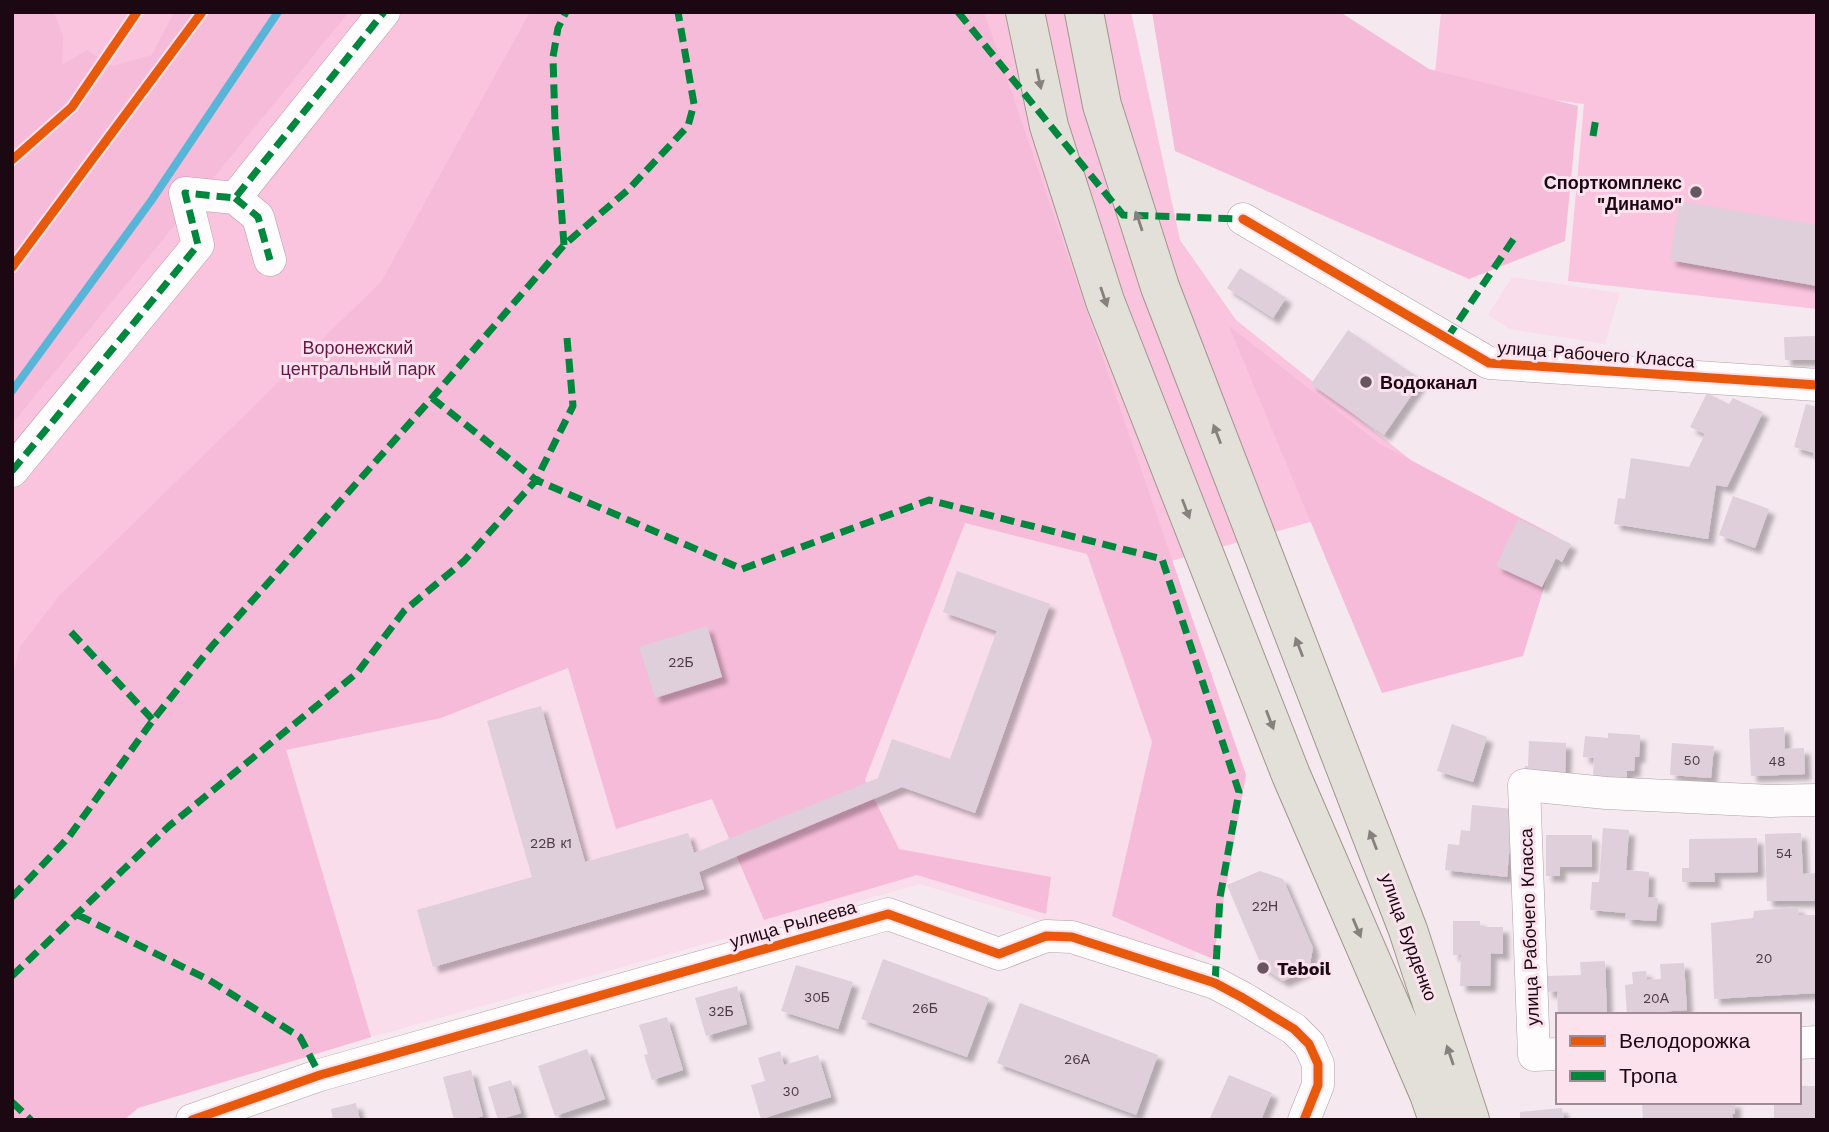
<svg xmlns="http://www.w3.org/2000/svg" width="1829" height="1132" font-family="'Work Sans',sans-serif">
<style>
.built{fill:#f9ddea}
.green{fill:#fac3de}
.forest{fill:#f6bbd8}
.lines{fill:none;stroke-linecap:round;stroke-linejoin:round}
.stream{stroke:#57b5d8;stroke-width:8}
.building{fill:#decfda;filter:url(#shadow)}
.minor-casing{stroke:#b0a0a8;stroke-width:33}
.major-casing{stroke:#9e978b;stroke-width:40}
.minor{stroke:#fefcfc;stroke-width:32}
.major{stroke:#e2e0d8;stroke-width:38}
.quiet{stroke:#00873e;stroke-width:7;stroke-dasharray:14 7;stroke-linecap:butt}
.cycleway-casing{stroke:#fbe2ed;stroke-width:13}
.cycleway{stroke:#e8590c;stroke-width:9}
.oneway{fill:#887f7f}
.poi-dot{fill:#67565f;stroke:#fbe2ed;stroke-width:2.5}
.labels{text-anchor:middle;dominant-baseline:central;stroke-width:6;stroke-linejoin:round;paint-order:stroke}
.number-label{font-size:14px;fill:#4c3a44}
.poi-label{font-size:18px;font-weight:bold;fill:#1b0812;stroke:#fbe2ed;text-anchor:start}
.park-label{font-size:18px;fill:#691747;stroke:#fbe2ed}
.street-label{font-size:18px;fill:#1b0812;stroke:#fbe2ed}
</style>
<defs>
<filter id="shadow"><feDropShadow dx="6" dy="6" stdDeviation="2" flood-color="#0004"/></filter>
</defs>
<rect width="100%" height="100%" fill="#f5e8ee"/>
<!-- built -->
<path class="built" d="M1512,277l108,16 -15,51 -95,-15 -22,-14z
M945,515l205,52 77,227 -34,172 -273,-82 -549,153 -86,-287z"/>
<!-- green -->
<path class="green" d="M12,12h1119l49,228 56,80 206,165 -292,82 -205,-52 -659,235 85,287 -233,71 -14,12h-112z
M1441,12h376v297l-249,-28 16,-177 -150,-20z"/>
<!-- forest -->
<path class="forest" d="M12,12h42l9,24 -1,29 25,-15 25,16 40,-11 22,-43h175l-337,412z
M530,12h454l262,763 -33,184 -101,-43 40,-174 -65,-188 -122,-31 -100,257 34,69 152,28 -5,37 -129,-39 -153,45 -52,-121 -96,30 -48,-161 -127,50 -155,32 85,287 -233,71 -14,12h-112v-442l8,-31 39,-51 322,-314z
M1152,12h188l89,57 149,37 -13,135 -96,38 -294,-128z
M1229,326l151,118 179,94 -36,118 -141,37z"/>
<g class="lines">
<!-- stream -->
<path class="stream" d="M12,391l139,-190 127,-189"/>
</g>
<!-- building -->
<path class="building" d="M1680,201l137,24v61l-147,-26z
M1240,268l46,30 -13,20 -46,-30z
M1348,330l74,50 -38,55 -73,-51z
M1817,336v24h-32l-1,-23z
M1707,393l22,11 4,-6 30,14 -36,75 -11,-2 -8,54 -94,-15 4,-26 7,1 6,-41 58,9 16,-33 -15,-7z
M1806,404l11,3v53l-4,-1 1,-6 -20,-6z
M1733,496l36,13 -14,39 -36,-13z
M1518,519l53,25 -9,18 -6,-4 -14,29 -46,-21z
M957,571l93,33 -75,209 -73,-26 -203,85 5,17 -271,78 -16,-57 115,-33 -45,-156 54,-15 44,156 103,-29 6,20 184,-75 14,-39 58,20 47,-128 -54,-19z
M707,626l15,51 -67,21 -16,-51z
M1452,724l35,13 -14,45 -36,-11z
M1784,727l1,22 19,-1 1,26 -54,2 -2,-47z
M1608,733l32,2 -1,22h-4l-1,14h-7v9l-34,-2 1,-20 -11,-1 2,-21 23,2z
M1529,741l37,2 -1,37 -41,-1 1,-13h3z
M1672,743l42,3 -3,32 -41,-3z
M1472,805l41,4 -6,68 -62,-7 3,-26 11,1 2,-15 9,1z
M1603,828l26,2 -3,40 23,2 -1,25 10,1 -2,23 -31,-2 1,-6 -36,-3 2,-28h7z
M1801,833l2,41 14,-1v28h-50l-2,-67z
M1546,835h46v32h-32v9h-14z
M1757,838l1,34 -44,1 1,9h-33v-14h7v-29z
M1260,871l23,8 30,69 -4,21 -26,12 -21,-14 -35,-82z
M1798,907l1,8h18v78l-103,6 -3,-76 42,-5 1,-7z
M1453,921h27v6h23v27l-12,-1 -1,33h-30l1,-31h-8z
M883,959l106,39 -22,59 -106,-38z
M1605,961l2,53 -49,1 -1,-24 -10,1 -1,-16 35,-1 -1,-13z
M1684,963l3,47 -60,4 -2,-29 8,-1 -1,-12 14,-1 1,9 14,-1 -1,-15z
M796,965l57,17 -15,47 -57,-18z
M737,986l10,38 -41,12 -11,-38z
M1020,1003l138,52 -22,60 -139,-52z
M667,1017l16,53 -31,10 -8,-25 4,-1 -9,-29z
M587,1049l18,50 -50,17 -17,-50z
M780,1051l4,14 34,-10 13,42 -70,22 -10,-34 14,-4 -7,-23z
M471,1070l12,46 -13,4h-16l-11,-43z
M1229,1075l43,18 -11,27h-52z
M511,1080l10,33 -23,7 -10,-33z
M1799,1086h18v34h-43v-18h25z
M1642,1102h93v12h-3l1,6h-90z
M356,1103l4,17h-27l-2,-11z
M1562,1108l2,12h-44v-8z"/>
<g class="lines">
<defs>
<path id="minor" d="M235,198l23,19 12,43
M1243,219l246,144 328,22
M12,471l186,-226 -13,-52 50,5 149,-186
M1799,1043l18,-1
M1558,1054l-24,1 -10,-270 82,8 165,8 46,-1
M192,1120l128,-45 568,-161 111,40 47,-18 26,1 143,46 28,15 51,31 15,15 9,20v21l-14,35"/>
<path id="major" d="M1025,12l24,114 56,175 186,474 138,319 9,26
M1084,12l18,93 58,182 248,643 62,190"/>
</defs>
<!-- minor casing -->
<use href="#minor" class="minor-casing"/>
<!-- major casing -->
<use href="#major" class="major-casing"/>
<!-- minor -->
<use href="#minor" class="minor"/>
<!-- major -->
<use href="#major" class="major"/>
<!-- quiet -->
<path class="quiet" d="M958,12l165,203 120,4
M1593,136l3,-18
M235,198l23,19 12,43
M564,245l-9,-121 -2,-67 5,-29 8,-16
M1447,338l68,-101
M432,398l104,82 206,89 187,-69 233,59 77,233 -19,105 -5,86
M12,471l186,-226 -13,-52 50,5 149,-186
M71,632l82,88
M12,897l56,-59 85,-118 59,-74 220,-248 132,-153 65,-56 59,-63 6,-22 -16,-92
M78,915l131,65 91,57 20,38
M12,976l157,-150 188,-153 47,-62 60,-50 72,-81 37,-74 -6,-68
M12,1102l19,18"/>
<defs>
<path id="cycleway" d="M12,160l60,-53 65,-95
M1243,219l246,144 328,22
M12,267l190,-255
M192,1120l128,-45 568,-161 111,40 47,-18 26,1 143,46 28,15 51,31 15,15 9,20v21l-14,35"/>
</defs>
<!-- cycleway casing -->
<use href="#cycleway" class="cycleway-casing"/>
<!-- cycleway -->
<use href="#cycleway" class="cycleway"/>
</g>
<!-- one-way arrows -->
<defs><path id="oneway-solid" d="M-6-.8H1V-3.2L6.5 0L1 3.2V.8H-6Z" transform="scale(1.75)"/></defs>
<g class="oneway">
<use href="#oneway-solid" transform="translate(1039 79) rotate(78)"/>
<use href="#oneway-solid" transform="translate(1139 221) rotate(-108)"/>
<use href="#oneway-solid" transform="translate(1104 297) rotate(71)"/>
<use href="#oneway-solid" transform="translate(1217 434) rotate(-111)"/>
<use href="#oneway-solid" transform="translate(1186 509) rotate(69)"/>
<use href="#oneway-solid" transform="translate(1299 647) rotate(-111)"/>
<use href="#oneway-solid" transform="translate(1270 720) rotate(69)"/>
<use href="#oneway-solid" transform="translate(1373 840) rotate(-111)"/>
<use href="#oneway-solid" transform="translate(1357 928) rotate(67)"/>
<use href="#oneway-solid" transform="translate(1450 1055) rotate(-109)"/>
</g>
<!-- markers -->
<g class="poi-dot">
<circle cx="1696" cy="192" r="7"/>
<circle cx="1366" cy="382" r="7"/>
<circle cx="1263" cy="968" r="7"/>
</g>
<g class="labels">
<!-- number labels -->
<g class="number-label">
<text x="681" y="662">22Б</text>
<text x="1692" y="760">50</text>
<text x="1777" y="761">48</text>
<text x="551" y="843">22В к1</text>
<text x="1784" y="853">54</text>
<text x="1265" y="906">22Н</text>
<text x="1764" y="958">20</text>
<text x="817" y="997">30Б</text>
<text x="1656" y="998">20А</text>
<text x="925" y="1008">26Б</text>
<text x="721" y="1011">32Б</text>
<text x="1077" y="1059">26А</text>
<text x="791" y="1091">30</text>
</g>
<!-- poi labels -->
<g class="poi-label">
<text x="1682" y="182" text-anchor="end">Спорткомплекс<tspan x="1682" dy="21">"Динамо"</tspan></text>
<text x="1380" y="382">Водоканал</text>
<text x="1277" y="968">Teboil</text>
</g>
<!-- park labels -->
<g class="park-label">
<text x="358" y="347">Воронежский<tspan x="358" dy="21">центральный парк</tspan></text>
</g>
<!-- street labels -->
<g class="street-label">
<text transform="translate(1596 354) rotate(4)">улица Рабочего Класса</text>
<text transform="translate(793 924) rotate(-16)">улица Рылеева</text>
<text transform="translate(1529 927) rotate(-92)">улица Рабочего Класса</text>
<text transform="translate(1409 937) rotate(70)">улица Бурденко</text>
</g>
</g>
<!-- border -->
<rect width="1829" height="1132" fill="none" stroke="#1b0812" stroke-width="28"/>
<!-- legend -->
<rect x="1556" y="1013" width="245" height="91" fill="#fbe2ed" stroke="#a18b95" stroke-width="2"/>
<rect x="1570" y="1036" width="35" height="10" fill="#e8590c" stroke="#a18b95" stroke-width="2"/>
<text x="1619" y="1048" font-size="21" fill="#1b0812">Велодорожка</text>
<rect x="1570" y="1071" width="35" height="10" fill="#00873e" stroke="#a18b95" stroke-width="2"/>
<text x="1619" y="1083" font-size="21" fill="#1b0812">Тропа</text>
</svg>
